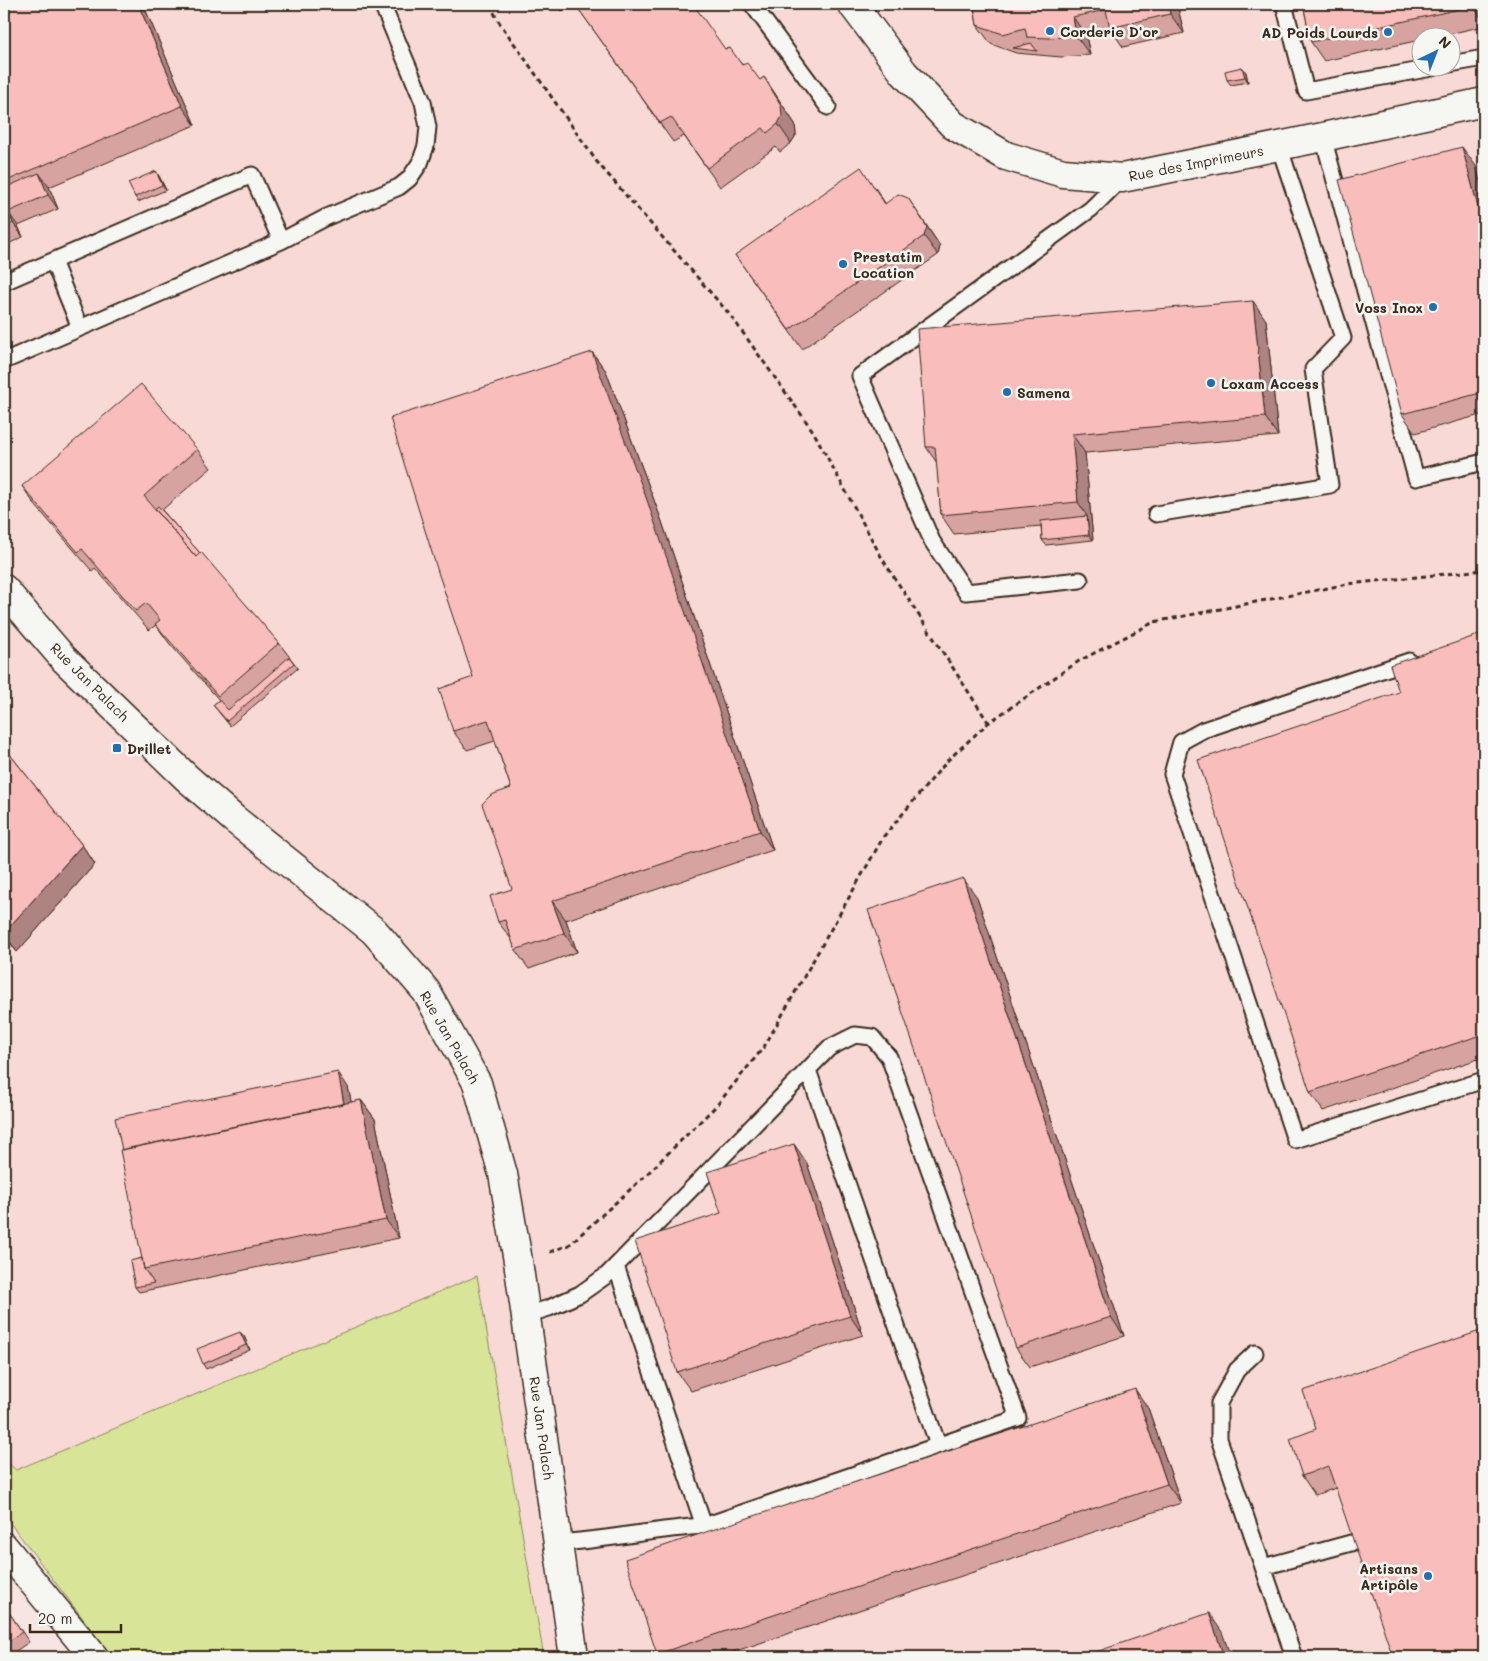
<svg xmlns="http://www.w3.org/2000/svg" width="1488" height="1661" font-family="Mali,sans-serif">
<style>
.built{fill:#f8d9d6;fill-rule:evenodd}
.green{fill:#d8e598;stroke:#8a885b}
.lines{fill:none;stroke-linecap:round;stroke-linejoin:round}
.lane-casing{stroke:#3b2a1e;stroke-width:19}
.street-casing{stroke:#3b2a1e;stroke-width:31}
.secondary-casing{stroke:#3b2a1e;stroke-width:31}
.path{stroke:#3b2a1e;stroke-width:3;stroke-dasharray:5 4;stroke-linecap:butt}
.lane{stroke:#f6f6f2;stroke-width:15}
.street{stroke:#f6f6f2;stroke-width:28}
.secondary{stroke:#f6f6f2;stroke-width:28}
.wall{fill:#d6a3a1;stroke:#3b2a1e}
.shaded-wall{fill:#ae8483;stroke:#3b2a1e}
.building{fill:#f9bdbb;stroke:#3b2a1e}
.poi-dot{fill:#1f6fb2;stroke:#f6f6f2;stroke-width:2}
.labels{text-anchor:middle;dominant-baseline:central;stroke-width:5;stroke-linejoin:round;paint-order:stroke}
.poi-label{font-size:14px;font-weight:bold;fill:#3b2a1e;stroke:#f6f6f2;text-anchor:start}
.street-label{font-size:14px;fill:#3b2a1e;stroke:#f6f6f2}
</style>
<rect width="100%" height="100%" fill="#f7e5e2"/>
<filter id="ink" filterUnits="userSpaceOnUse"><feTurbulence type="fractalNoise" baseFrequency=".02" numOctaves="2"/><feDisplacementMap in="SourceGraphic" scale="10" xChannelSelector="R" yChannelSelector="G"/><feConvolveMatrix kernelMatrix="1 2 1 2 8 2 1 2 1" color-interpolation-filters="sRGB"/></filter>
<g filter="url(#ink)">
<!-- built -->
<path class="built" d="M4,4h1480v1653h-940l-7,-46 -521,-141 -12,-11zM1420,38h30v30h-30z"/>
<!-- green -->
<path class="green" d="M477,1276l67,381h-432l-108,-142v-56l12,11z"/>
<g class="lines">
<defs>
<path id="lane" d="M752,4l76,103
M1284,4l22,87 126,-23
M1450,64l34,-6
M1323,137l93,341 68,-16
M53,261l27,67
M4,282l248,-107 29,66
M4,361l277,-120 46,-24 72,-30 10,-8 11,-16 6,-17 2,-19 -5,-25 -41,-98
M1156,514l174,-29 -17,-116 30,-31 -64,-192
M1080,580l-114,12 -34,-51 -72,-165 231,-167 31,-31
M1409,661l-206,69 -22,12 -9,32 123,366 189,-60
M808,1070l130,375
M616,1266l88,260
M526,1315l23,-7 31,-14 27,-19 222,-227 26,-13 17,2 17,20 129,361 -314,108c-49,3 -97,14 -146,17
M1255,1353l-18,17 -18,33v36l75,218
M1263,1567l88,-24"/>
<path id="street" d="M852,4l52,69 49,52 53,31 57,17 59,5 201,-41 161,-35
M4,1547l90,110"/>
<path id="secondary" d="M4,589l60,70 123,119 47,41 140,112 52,60 51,92 26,91 15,87 56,396"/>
</defs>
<!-- lane casing -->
<use href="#lane" class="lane-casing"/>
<!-- street casing -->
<use href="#street" class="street-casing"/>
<!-- secondary casing -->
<use href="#secondary" class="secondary-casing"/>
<!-- path -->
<path class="path" d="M490,4l7,15 100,143 134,154 82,115 70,129 105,162
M550,1252l19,-7 76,-69 72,-71 47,-58 120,-211 64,-76 40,-37 91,-62 75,-39 194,-38 136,-14"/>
<!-- lane -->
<use href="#lane" class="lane"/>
<!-- street -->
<use href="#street" class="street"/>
<!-- secondary -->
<use href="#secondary" class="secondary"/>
</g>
<!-- wall -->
<path class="wall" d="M4,4h139l52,121 -146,62 9,22 -40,17 5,11 -19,9z
M557,4h15l-10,7z
M575,4l150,45 35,31 4,-3 31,47 1,11 -5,8 -11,9 -4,-5 -56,40 -36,-51 -11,6z
M1177,4l7,29 -61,14 -11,-16 -26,5 4,19 -29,2 -45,-4 -25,-9 -14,-19 -3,-19z
M1303,4h181v22l-53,12h-11v2l-96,21 -13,-19z
M1246,72l2,10 -17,3 -4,-5z
M1476,166l8,32v216l-69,19 -13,-19z
M159,176l7,14 -28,12 -3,-5z
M874,186l11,17 36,14 19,29 -2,9 -136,94 -67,-94z
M1266,320l12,116 -193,17 8,87 -47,5 -4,-5 -1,-14 -87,8 -13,-19 -4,-52 -11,-16z
M592,352l14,19 55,148 112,331 -207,70 11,32 -48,17 -14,-19 -3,-10 -14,-18 14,-33 -1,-101 -16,-47 -28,9 -14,-19z
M197,449l14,19 -49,42 117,133 19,25 -68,58 -17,-21 6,-5 -50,-57 -13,-18 -7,5 -54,-62 -3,3 -57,-66 -13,-19z
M1484,633v424l-161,54 -13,-19 89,-400z
M4,747l78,98 13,19 -78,88 -13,-17z
M977,897l147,439 -94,31 -14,-19z
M348,1087l3,15 10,-2 14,19 24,119 -260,54 -4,-5 7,-29z
M807,1163l56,172 -172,56 -14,-19 44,-159z
M1483,1330l1,1v326l-148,-169 -21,7 -13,-19 14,-47z
M244,1336l6,14 -44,19 -3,-5z
M1148,1408l33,95 -463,154h-59l-2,-3z
M4,1605l25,37 -22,15h-3z"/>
<!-- shaded-wall -->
<path class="shaded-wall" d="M138,4h5l52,121 -13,-19z
M1168,4h9l7,29 -14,-19z
M1473,4h5l6,9v9l-11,-16z
M1073,17l13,19 4,19 -14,-19z
M1242,67l4,5 2,10 -3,-5z
M764,77l31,47 1,11 -5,8 -13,-19z
M1462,147l14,19 8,32v32z
M156,171l3,5 7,14 -4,-5z
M39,173l10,14 9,22 -10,-14z
M908,198l32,48 -2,9 -14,-19z
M8,212l10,14 5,11 -10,-14z
M1253,301l13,19 12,116 -13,-19z
M592,352l14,19 55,148 112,331 -13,-19z
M1072,434l13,19 8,87 -4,-5 -2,-19 -9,-14z
M82,845l13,19 -78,88 -13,-19z
M963,878l14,19 147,439 -13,-19z
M552,901l14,19 11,32 -13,-19z
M338,1072l10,15 8,36 -11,-14z
M361,1100l14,19 24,119 -13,-18z
M794,1144l13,19 56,172 -13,-19z
M240,1332l4,4 6,14 -4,-5z
M1135,1389l13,19 33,95 -14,-19z
M1209,1613l13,19 9,25h-7z"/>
<!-- building -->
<path class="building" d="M4,4h134l44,102 -178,76z
M575,4h118l32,45 5,-1 12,17 5,-2 13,17 4,-3 17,28 1,11 -4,8 -11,9 -4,-5 -56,40 -36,-51 -11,6z
M983,4h185l2,10 -60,14 -4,-18 -33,7 3,19 -28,2 -21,-1 -2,-9 -22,6 -26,-9 -3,-19z
M1303,4h170v2l-162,36z
M1031,43l6,8 -24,-3z
M1242,67l3,10 -18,3 -2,-9z
M1462,147l22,83v162l-82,22 -63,-234z
M861,167l24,37 13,-10 10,4 19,29 -3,9 -135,94 -54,-75z
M156,171l6,14 -27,12 -7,-14z
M39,173l9,22 -40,17 5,11 -9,4v-39z
M1253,301l12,116 -193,17 6,68 -137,13 -6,-68h-9l-9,-118z
M592,352l55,148 113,331 -208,70 12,32 -49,17 -10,-30 -7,2 -8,-26 22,-7 -30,-85 9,-9 20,-7 -23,-68 -35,11 -14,-42 34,-12 -35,-105 -48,-154z
M141,384l56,65 -53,47 52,61 5,-5 78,91 -61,53 -63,-72 5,-4 -14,-17 -10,8 -54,-62 -4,3 -56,-66z
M158,506l42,47 -4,4 -41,-48z
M1087,516l2,19 -47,5 -1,-19z
M1484,633v401l-174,58 -112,-332 201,-68 -9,-27z
M289,657l5,6 -67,58 -14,-16 6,-5 9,10z
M4,747l78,98 -78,88z
M963,878l148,439 -95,31 -148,-438z
M338,1072l6,32 -222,46 -7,-32z
M361,1100l25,120 -242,49 -24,-119z
M794,1144l56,172 -173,56 -42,-131 86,-28 -14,-41z
M142,1258l2,11 10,14 -19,4 -5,-26z
M1483,1330l1,3v324h-91l-65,-191 -26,10 -12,-37 26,-10 -13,-38z
M240,1332l6,13 -43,19 -6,-15z
M1135,1389l32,95 -510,170 -32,-95z
M4,1605l18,27 -18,13z
M1209,1613l15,44h-130l-1,-4z"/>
</g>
<!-- markers -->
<g class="poi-dot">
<circle cx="1050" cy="31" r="5"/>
<circle cx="1388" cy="32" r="5"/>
<circle cx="843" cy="264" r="5"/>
<circle cx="1433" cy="307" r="5"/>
<circle cx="1211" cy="383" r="5"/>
<circle cx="1007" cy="392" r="5"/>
<rect x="112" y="743" width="10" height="10" rx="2.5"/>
<circle cx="1428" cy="1576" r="5"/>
</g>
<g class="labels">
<!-- poi labels -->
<g class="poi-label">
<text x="1060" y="31">Corderie D'or</text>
<text x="1378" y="32" text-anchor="end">AD Poids Lourds</text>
<text x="853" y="256">Prestatim<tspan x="853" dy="16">Location</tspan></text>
<text x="1423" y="307" text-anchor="end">Voss Inox</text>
<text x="1221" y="383">Loxam Access</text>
<text x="1017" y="392">Samena</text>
<text x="127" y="748">Drillet</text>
<text x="1418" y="1568" text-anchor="end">Artisans<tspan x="1418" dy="16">Artipôle</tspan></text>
</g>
<!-- street labels -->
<g class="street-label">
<text transform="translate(1196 163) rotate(-11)">Rue des Imprimeurs</text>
<text transform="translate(90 682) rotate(45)">Rue Jan Palach</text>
<text transform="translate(450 1037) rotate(60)">Rue Jan Palach</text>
<text transform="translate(542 1428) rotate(82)">Rue Jan Palach</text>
</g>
</g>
<!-- margin -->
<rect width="1488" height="1661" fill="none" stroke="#f6f6f2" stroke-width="20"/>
<rect x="10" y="10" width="1468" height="1641" fill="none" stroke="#3b2a1e" stroke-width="2" filter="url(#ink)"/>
<!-- north arrow -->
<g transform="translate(1436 52) rotate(43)"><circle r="24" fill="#f6f6f2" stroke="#aba49d"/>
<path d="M0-4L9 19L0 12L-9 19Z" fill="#1f6fb2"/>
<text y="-8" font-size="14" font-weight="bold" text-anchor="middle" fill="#3b2a1e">N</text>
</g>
<!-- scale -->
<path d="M30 1624v8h91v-8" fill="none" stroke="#3b2a1e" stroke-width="2.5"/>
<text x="38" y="1624" font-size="15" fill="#3b2a1e" stroke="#f6f6f2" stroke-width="4" paint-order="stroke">20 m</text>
</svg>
